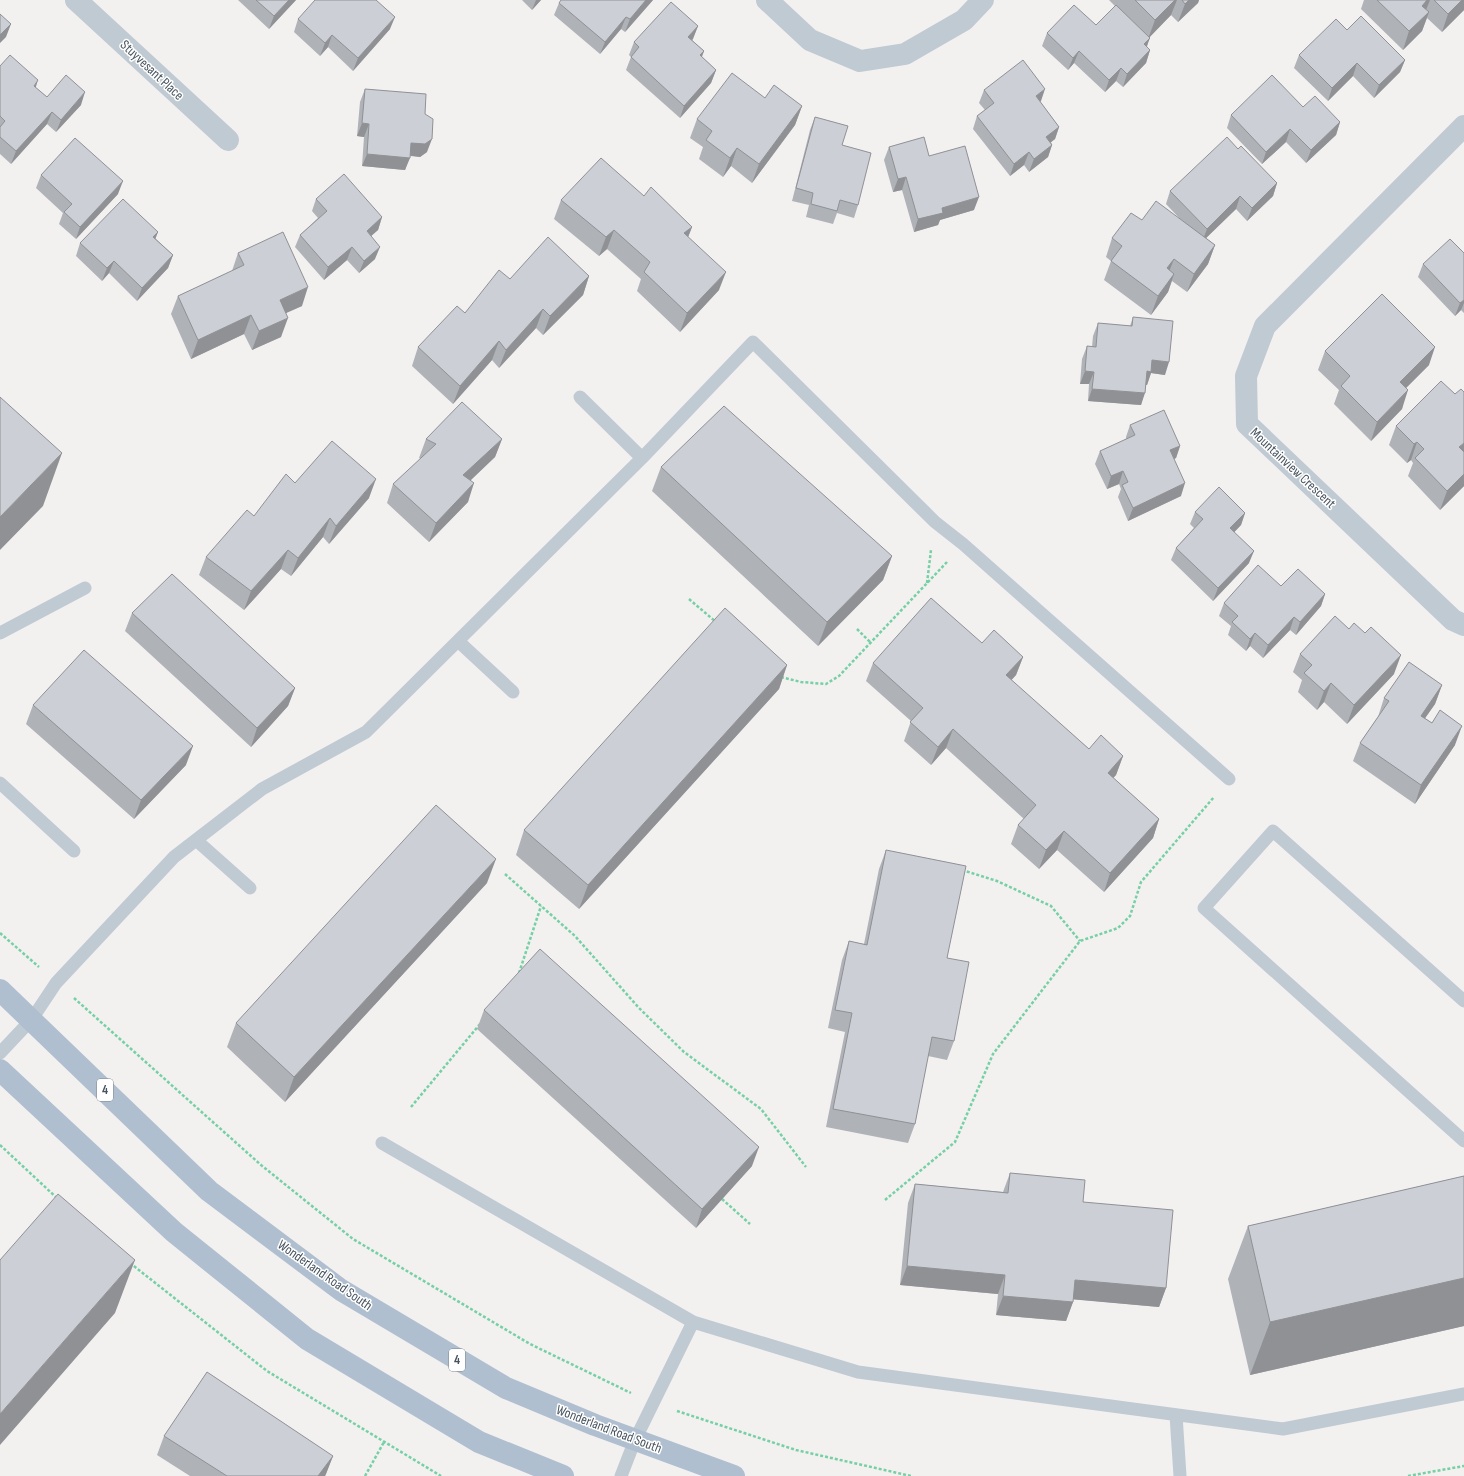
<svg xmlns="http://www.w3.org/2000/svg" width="1464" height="1476" font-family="'Sofia Sans Condensed',sans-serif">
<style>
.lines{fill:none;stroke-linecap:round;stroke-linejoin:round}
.path{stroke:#75d0a4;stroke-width:2.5;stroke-dasharray:3 2;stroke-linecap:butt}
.service{stroke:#c0cad2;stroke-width:13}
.minor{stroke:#c0cad2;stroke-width:22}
.primary{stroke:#afbfd0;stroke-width:22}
.wall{fill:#afb2b7}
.shaded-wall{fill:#8f9195}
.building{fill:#cccfd5;stroke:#8f9195}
.labels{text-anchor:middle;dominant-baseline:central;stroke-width:3;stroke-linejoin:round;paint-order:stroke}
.shield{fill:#fff;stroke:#7e878e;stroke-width:1}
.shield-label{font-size:13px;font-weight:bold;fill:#47535e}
.street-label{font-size:14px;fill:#47535e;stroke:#fff}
</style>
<rect width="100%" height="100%" fill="#f3f0f0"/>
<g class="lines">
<!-- path -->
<path class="path" d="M927,583l4,-33
M689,599l27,23
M857,629l14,14
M781,677l20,5 25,2 13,-8 108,-114
M962,870l35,11 54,25 29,35
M505,874l70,62 64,72 45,44 77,57 45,58
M0,933l39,34
M519,973l22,-67
M74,998l187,167 92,74 177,105 101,49
M411,1107l69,-83
M0,1145l58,54
M722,1199l28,25
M885,1200l70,-58 38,-88 87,-113 38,-13 12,-12 11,-34 73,-85
M130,1263l137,108 174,105
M677,1411l119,39 115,26
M365,1476l19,-34
M1408,1476l56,-10"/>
<!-- service -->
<path class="service" d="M580,397l62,61
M0,633l85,-45
M458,641l55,51
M0,783l74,68
M196,840l54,48
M1464,1001l-191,-170 -69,77 260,233
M0,1053l32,-34 24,-36 118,-126 88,-68 104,-57 276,-274 111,-116 182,180 28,22 266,235
M382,1143l311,179 165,50 425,57 181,-35
M1176,1415l4,61
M621,1476l14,-36 58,-118"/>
<!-- minor -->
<path class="minor" d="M76,0l152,140
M767,0l43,40 50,21 45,-7 59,-34 19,-20
M1464,126l-199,200 -19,50 1,48 206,196 11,5"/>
<!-- primary -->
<path class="primary" d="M0,990l209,201 132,99 165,98 89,37 139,51
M0,1070l174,162 133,107 172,103 84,34"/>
</g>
<!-- wall -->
<path class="wall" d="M238,0h58l-27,29z
M522,0h19l-9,10z
M653,0l-28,32 -4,-3 -21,25 -46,-39 5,-12z
M1109,0h90l-1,3 -20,19 -7,-7 -22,22 -2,10 3,3 -4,13 -23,24 -7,-6 -11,11 -31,-29 -6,7 -26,-24 5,-13 49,-8 19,-19z
M1364,0h100v10l-22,22 -15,-14 -5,13 -19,19 -42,-41z
M298,19l92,10 -37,42 -25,-24 -8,9 -26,-24z
M698,26l-6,14 12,11 -2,6 14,13 -5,13 -31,35 -54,-48 5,-13 -2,-2 5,-13z
M1347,30l58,30 -5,12 -26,26 -21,-22 -25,25 -34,-33 5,-13z
M0,66l36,22 11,9 34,8 -25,27 -9,-8 -36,40 -11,-10z
M365,89l62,63 -7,5 -10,-1 -5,14 -43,-4 2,-29 -7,-1 3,-34z
M984,90l57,11 -1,1 19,25 -4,12 -4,3 1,3 -4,12 -19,15 -5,-7 -14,11 -37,-47 4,-13 8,-6 -6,-7z
M765,98l37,8 -7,19 -43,58 -21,-17 -8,11 -24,-18 4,-12 -13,-9 7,-19z
M1303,107l37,15 -4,13 -30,28 -20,-21 -24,22 -35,-36 4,-13z
M815,117l27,28 16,60 -4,13 -17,-5 -4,11 -27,-7 3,-12 -17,-4 18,-71z
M889,147l40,9 45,54 -34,10 -2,5 -24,7 -12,-42 -9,2 -9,-32z
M1238,149l39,34 -4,13 -26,25 -11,-12 -30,29 9,7 -7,19 -21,28 -15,-11 -4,11 -17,23 -47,-35 7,-19 -5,-4 6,-19 30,-18h39l-15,-16 4,-13z
M41,175l77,19 -42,45 -17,-15 4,-11 -27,-25z
M644,196l48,31 -4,10 31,53 -39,42 -43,-41 4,-12 -34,-30 -8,7 -45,-37 7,-19z
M316,199l66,18 -4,13 -7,6 4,23 -16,14 -12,-13 -23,20 -29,-33 5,-12 18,-17 -6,-7z
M158,232l-3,6 18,17 -5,13 -31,33 -28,-28 -7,8 -26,-25 4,-13z
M238,253l64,53 -17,7 -4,24 -29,13 -8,-16 -53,25 -20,-45 7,-18 54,-25z
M1464,253v60l-3,-3 -6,6 -37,-39 5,-13z
M589,276l-6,19 -40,40 -7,-7 -37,40 -7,-8 -39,44 -41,-38 6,-19 92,-68z
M1133,317l32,58 -14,-2 -4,12h-1l-5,20 -53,-4 1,-17h-9l2,-25 5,-13 5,1 1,-11 5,-13 32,3z
M1325,351l104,14 -23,23 -4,21 -31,32 -37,-37 5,-14 -21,-20z
M1441,381l23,105 -24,24 -32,-34 5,-13 -2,-3 -4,3 -18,-18 7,-19z
M1130,425l50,21 -4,12 -2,1 7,37 -53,25 -10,-24 3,-8 -2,-5 -12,5 -12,-25 5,-13 26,-12v-2z
M426,439h76l-7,18 -24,23 -3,22 -39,40 -42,-39 6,-19 28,-25 -2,-1z
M661,467l231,89 -9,24 -65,66 -166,-155z
M295,483l74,15 -40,46 -6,-7 -32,39 -10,-7 -37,41 -45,-35 7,-18z
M1195,512l50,1 -4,12 -7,7 15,31 -36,38 -42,-41 5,-12 18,-20 -4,-4z
M1281,586l44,8 -4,12 -25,29 -6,-5 -27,28 -13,-12 -4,5 -18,-16 3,-9 -12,-10 5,-13z
M132,613l163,75 -7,18 -37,41 -126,-116z
M982,643l41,14 -7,18 -5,5 78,69 34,7 -7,19 -3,3 46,41 -6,19 -49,54 -47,-42 -18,19 -28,-25 7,-19 6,-6 -78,-71 -15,17 -27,-24 7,-20 -45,-40 7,-18z
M1300,654l94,20 -47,50 -23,-22 -7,8 -19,-18 4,-12 -9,-8z
M787,665l-8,24 -200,220 -63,-54 8,-25z
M1442,685l-7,19 -10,14 7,5 23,22 -40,59 -62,-43 7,-18 18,-26 6,-19z
M33,705l153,60 -52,54 -108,-95z
M886,850l61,108 7,83 -7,19 -19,-4 -13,68 -7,19 -82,-16 19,-95 -17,-4 14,-68 7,-19 15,3 15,-75z
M487,883l-202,219 -58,-55 9,-24z
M484,1010l268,156 -56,62 -219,-199z
M1010,1173l73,29 83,86 -7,19 -86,-8v3l-7,19 -70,-6 2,-21 -98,-9 8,-82 7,-19 88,8z
M1464,1176v150l-214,49 -22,-96 20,-53z
M164,1436l169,20 -8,20h-135l-33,-21z"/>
<!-- shaded-wall -->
<path class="shaded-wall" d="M289,0h7l-27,29 5,-13z
M536,0h5l-9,10z
M646,0h7l-28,32 5,-13z
M1175,0h2l-6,15 -23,24 7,-19z
M1189,0h10l-1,3 -20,19 7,-18z
M1427,0h3l-6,15 -2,-9z
M1462,0h2v10l-22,22 6,-18z
M1429,12l-7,19 -19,19 6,-19z
M395,17l-5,12 -37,42 5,-13z
M626,17l-5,12 -21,25 5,-12z
M11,24l-5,13 -6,6v-8z
M698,26l-5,13 -9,11 4,-13z
M332,35l-4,12 -8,9 5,-13z
M1150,38l-5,13 -1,-7z
M1150,50l-4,13 -23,24 4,-13z
M704,51l-5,12 1,-8z
M1079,51l-5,12 -6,7 5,-12z
M1405,60l-5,12 -26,26 5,-13z
M1357,63l-4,13 -25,25 4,-13z
M1121,68l-5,13 -11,11 4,-12z
M716,70l-5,13 -31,35 4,-12z
M38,80l-4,13v-7z
M1045,89l-4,12 -10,8 5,-13z
M85,92l-4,13 -25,27 5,-12z
M802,106l-7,19 -43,58 7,-19z
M52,112l-5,12 -36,40 5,-13z
M1340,122l-4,13 -30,28 5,-13z
M362,123l7,1 -5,13 -7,-1z
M1059,127l-4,12 -13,10 4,-12z
M1290,129l-4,13 -24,22 4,-12z
M432,139l-5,13 -7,5 -14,-2 5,-12z
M1052,145l-4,12 -19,15 5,-13z
M737,148l-6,18 -8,11 7,-19z
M1029,152l-5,13 -14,11 4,-12z
M367,154l43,4 -5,12 -43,-4z
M906,177l-4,13 -9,2 5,-13z
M123,181l-5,13 -42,45 4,-12z
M1277,183l-4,13 -26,25 5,-13z
M1240,196l-4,13 -34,33 5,-13z
M979,197l-5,13 -34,10 -2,5 -24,7 4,-13 24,-11z
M382,217l-4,13 -16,14 5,-13z
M692,227l-7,18 -1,-12z
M614,230l-7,19 -8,7 7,-19z
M158,232l-5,13v-8z
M1215,245l-7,19 -21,28 7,-18z
M352,247l-5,13 -23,20 4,-13z
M380,247l-5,12 -16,14 5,-12z
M173,255l-5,13 -31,33 5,-13z
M1174,259l-7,18v-9z
M114,261l-5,12 -7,8 5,-13z
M726,272l-7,18 -39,42 7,-19z
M1174,274l-6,18 -17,23 7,-19z
M589,276l-6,19 -40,40 7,-19z
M308,287l-6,19 -29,13 7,-19z
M1464,300v3l-3,7 -6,6 5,-13z
M543,309l-7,19 -37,40 7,-18z
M251,315l-7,19 -53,25 7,-19z
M288,318l-7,19 -29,13 7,-19z
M499,341l-7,19 -39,44 7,-18z
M1435,347l-6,18 -36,36 7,-19z
M1152,360l17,2 -4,13 -14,-2 -4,12 -5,-1 5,-13z
M1085,371l9,1 -5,12h-9z
M1092,389l53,4 -4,12 -53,-4z
M1408,390l-6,19 -31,32 6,-19z
M502,439l-7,18 -39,37 7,-19z
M1417,442l-6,18 -4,3 7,-19z
M1464,443v12l-5,-8z
M1180,446l-4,12 -10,5 4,-13z
M62,453l-19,53 -43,44v-33z
M1123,471l-4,13 -12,5 4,-13z
M1464,474v12l-24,24 7,-19z
M376,479l-7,19 -40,46 7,-18z
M474,483l-6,19 -39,40 7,-19z
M1185,483l-4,13 -53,25 5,-13z
M1245,513l-4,12 -15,16 4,-13z
M330,518l-7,19 -32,39 7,-18z
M288,550l-7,19 -37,41 7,-19z
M1254,551l-5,12 -36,38 5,-13z
M892,556l-9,24 -65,66 9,-24z
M1325,594l-4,12 -25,29 4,-13z
M1294,617l-4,13 -27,28 5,-13z
M1255,633l-5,13 -4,5 4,-12z
M1401,655l-7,19 -47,50 7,-19z
M1023,657l-7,18 -17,19 7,-19z
M787,665l-8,24 -200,220 9,-24z
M1331,683l-7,19 -7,8 7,-19z
M1442,685l-7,19 -21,30 7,-18z
M295,688l-7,18 -37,41 6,-19z
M1462,726l-7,19 -40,59 6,-19z
M953,729l-7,19 -15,17 7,-18z
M193,746l-7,19 -52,54 7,-19z
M1123,756l-7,19 -15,16 7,-18z
M1159,819l-6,19 -49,54 6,-19z
M1064,831l-7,19 -18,19 7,-19z
M496,859l-9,24 -202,219 9,-25z
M759,1147l-7,19 -56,62 6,-19z
M135,1260l-20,53 -115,132v-31z
M907,1266l98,9 -7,19 -98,-9z
M1464,1278v48l-214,49 20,-53z
M1075,1280l91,8 -7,19 -90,-8z
M1003,1296l70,6 -7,19 -70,-6z
M333,1456l-7,18 -1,2h-7z"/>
<!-- building -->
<path class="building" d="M256,0h33l-15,16z
M315,0h61l19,17 -37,41 -26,-23 -7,8 -27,-24z
M561,0h85l-16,19 -4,-2 -21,25 -46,-39z
M1135,0h40l-20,20z
M1182,0h7l-4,4z
M1377,0h50l-5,6 7,6 -20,19z
M1434,0h28l-14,14z
M671,2l27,24 -10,11 16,14 -4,4 16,15 -32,36 -53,-49 8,-10 -5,-5z
M1074,5l22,20 20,-20 34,33 -6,6 6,6 -23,24 -6,-6 -12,12 -30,-29 -6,7 -26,-25z
M0,14l11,10 -11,11z
M1361,16l44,44 -26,25 -22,-22 -25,25 -33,-33 37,-36 11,11z
M10,55l28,25 -4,6 13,11 19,-22 19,17 -24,28 -9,-8 -36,39 -16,-14v-10l5,-6 -5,-5v-50z
M1023,60l22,29 -9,7 23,31 -13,10 6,8 -18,14 -5,-7 -15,12 -37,-48 17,-13 -10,-13z
M732,73l33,25 9,-13 28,21 -43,58 -22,-16 -7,10 -24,-18 6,-9 -15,-12z
M1272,75l31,32 12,-11 25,26 -29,28 -21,-21 -24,23 -35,-37z
M365,89l61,5 -1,20 8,5 -1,20 -7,5 -14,-1 -1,15 -43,-4 2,-30 -7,-1z
M815,117l33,9 -6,19 29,8 -13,52 -18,-5 -3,11 -26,-7 2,-11 -17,-5z
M924,137l5,19 36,-10 14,51 -37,11 1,5 -25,6 -12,-42 -8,2 -9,-32z
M1227,137l11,12 3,-3 36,37 -25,25 -12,-12 -33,33 -37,-38z
M75,138l48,43 -43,46 -16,-15 8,-8 -31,-29z
M601,158l43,38 7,-9 41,40 -8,6 42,39 -39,41 -43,-41 6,-10 -36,-32 -8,7 -45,-37z
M344,174l38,43 -15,14 13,16 -16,14 -12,-14 -24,20 -28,-32 27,-24 -11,-12z
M123,199l35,33 -5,5 20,18 -31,33 -28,-27 -7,7 -27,-25z
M1156,201l59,44 -21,29 -20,-15 -7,9 7,6 -16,22 -47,-35 11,-15 -10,-8 19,-25 11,7z
M283,232l25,55 -28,13 8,18 -29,13 -8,-16 -53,25 -20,-44 66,-31 -6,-12z
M548,237l41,39 -39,40 -7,-7 -37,41 -7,-9 -39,45 -42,-39 39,-41 8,7 34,-43 11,9z
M1450,239l14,14v47l-4,3 -37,-39z
M1382,294l53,53 -35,35 8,8 -31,32 -36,-36 9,-10 -25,-25z
M1133,317l40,4 -4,41 -17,-2 -1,12 -4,-1 -2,22 -53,-4 2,-17 -9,-1 2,-25 9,1 2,-24 34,3z
M1441,381l14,13 6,-5 3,3v51l-5,4 5,5v22l-17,17 -32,-33 9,-9 -7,-7 -3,2 -18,-18z
M0,397l62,56 -62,64z
M462,402l40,37 -39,36 11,8 -38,40 -43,-39 43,-40 -10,-5z
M724,406l168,150 -65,66 -166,-155z
M1164,410l16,36 -10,4 15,33 -52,25 -11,-23 6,-3 -5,-11 -12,5 -11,-25 35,-16 -5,-10z
M332,441l44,38 -40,47 -6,-8 -32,40 -10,-8 -37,41 -45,-34 41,-47 7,6 32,-42 9,9z
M1219,487l26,26 -15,15 24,23 -36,37 -42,-40 27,-29 -8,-7z
M1258,565l23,21 17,-17 27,25 -25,28 -6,-5 -26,28 -13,-12 -5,6 -18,-17 6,-6 -14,-13z
M172,574l123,114 -38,40 -125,-115z
M931,598l51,45 12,-13 29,27 -17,18 83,74 12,-14 22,21 -15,17 51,46 -49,54 -46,-42 -18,19 -28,-25 18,-20 -83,-76 -15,18 -28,-25 13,-14 -50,-45z
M725,608l62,57 -199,220 -64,-55z
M1335,616l14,13 5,-6 11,10 6,-6 30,28 -47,50 -23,-22 -7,8 -20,-18 8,-8 -12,-11z
M84,650l109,96 -52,54 -108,-95z
M1409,662l33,23 -21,31 11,7 8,-13 22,16 -41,59 -61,-42 29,-42 -5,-3z
M436,805l60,54 -202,218 -58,-54z
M886,850l80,16 -19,92 22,4 -15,79 -22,-4 -17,87 -82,-15 19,-96 -17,-3 14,-69 18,4z
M540,949l219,198 -57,62 -218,-199z
M1010,1173l75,7 -2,22 90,8 -7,78 -91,-8 -2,22 -70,-6 2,-21 -98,-9 8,-82 93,9z
M1464,1176v102l-194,44 -22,-96z
M58,1194l77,66 -135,154v-154z
M207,1372l126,84 -15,20h-91l-63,-40z"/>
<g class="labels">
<!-- shield labels -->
<g class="shield">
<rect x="97" y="1079" width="16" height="22" rx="3"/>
<rect x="449" y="1349" width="16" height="22" rx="3"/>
</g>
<g class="shield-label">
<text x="105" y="1090">4</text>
<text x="457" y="1360">4</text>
</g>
<!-- street labels -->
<g class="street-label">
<text transform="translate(152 70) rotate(43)">Stuyvesant Place</text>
<text transform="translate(1293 468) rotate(43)">Mountainview Crescent</text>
<text transform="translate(325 1275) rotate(35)">Wonderland Road South</text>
<text transform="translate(609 1429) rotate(21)">Wonderland Road South</text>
</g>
</g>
</svg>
